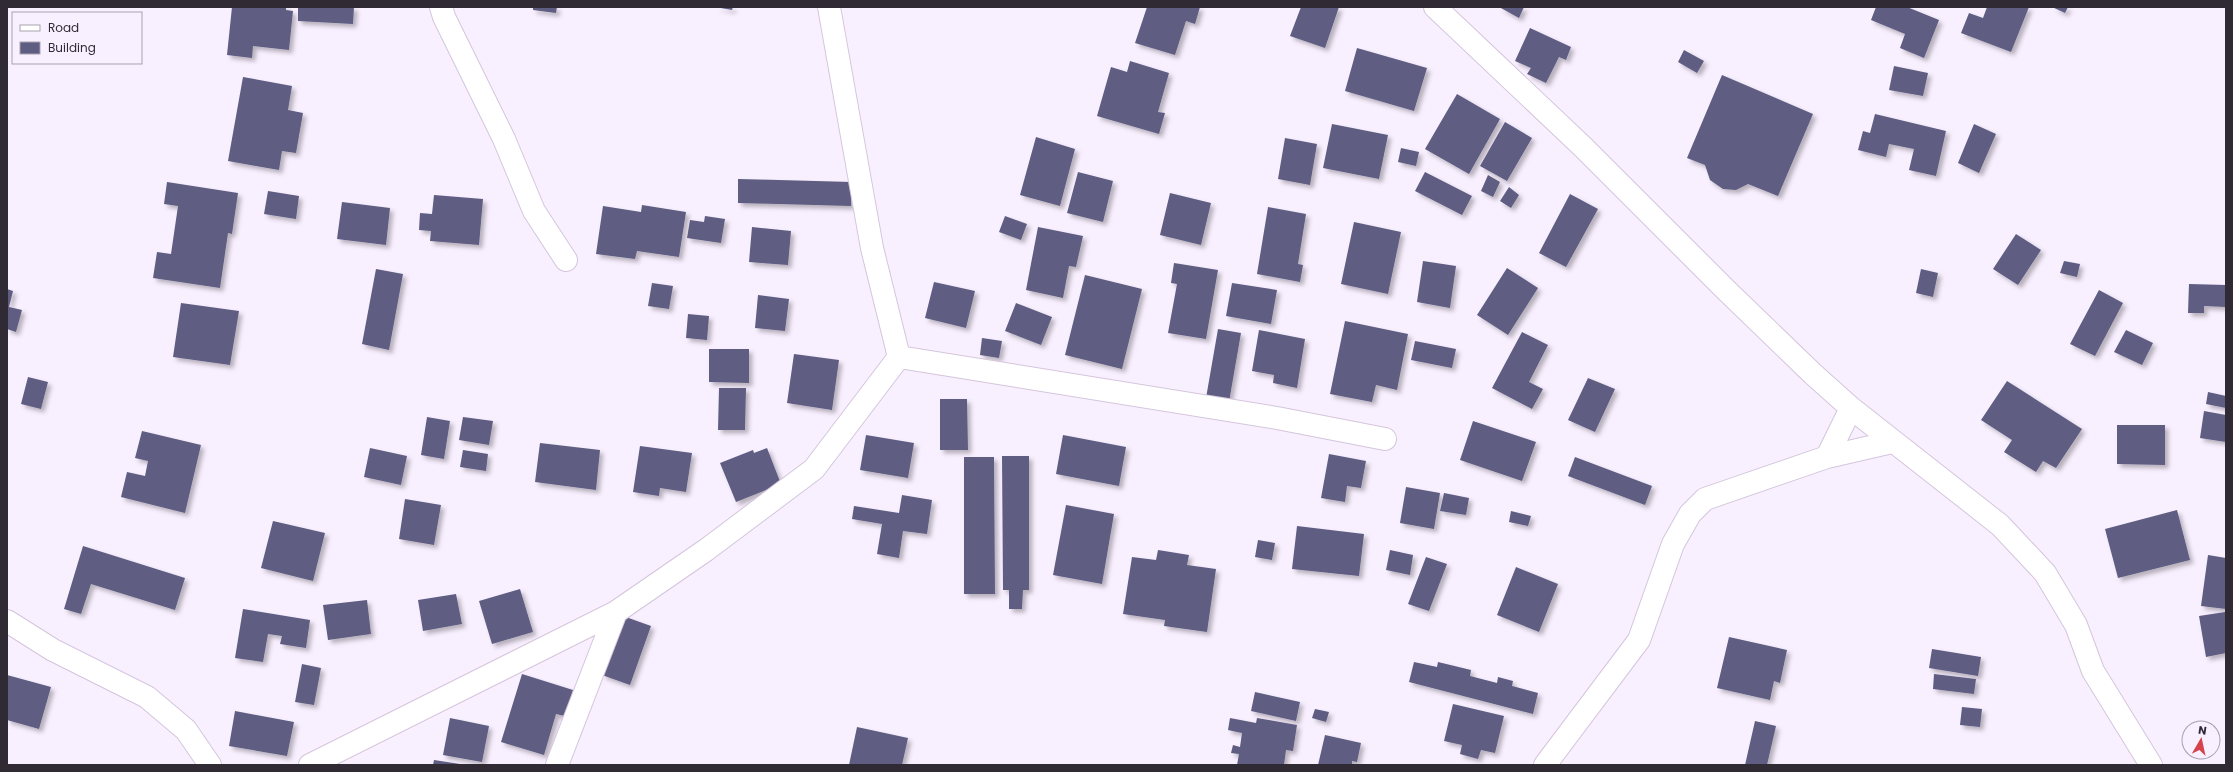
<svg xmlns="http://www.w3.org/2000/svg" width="2233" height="772" font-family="Poppins,sans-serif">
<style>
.building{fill:#5e5d82;filter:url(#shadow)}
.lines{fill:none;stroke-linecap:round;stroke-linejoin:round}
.minor-casing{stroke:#d4c5dc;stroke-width:24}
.minor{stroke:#fff;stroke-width:22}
</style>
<defs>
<filter id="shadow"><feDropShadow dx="3.5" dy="3.5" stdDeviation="2" flood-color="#0004"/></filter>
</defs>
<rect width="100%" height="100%" fill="#f9f0ff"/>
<!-- building -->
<path class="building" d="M232,7h54v3l7,1 -4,39 -36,-4 -1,12 -25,-3z
M298,7h56l-1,17 -55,-3z
M533,7h24l-1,6 -23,-3z
M715,7h18l-1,3z
M1147,7h53l-5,17 -9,-3 -11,34 -40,-12z
M1301,7h38l-14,41 -35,-12z
M1499,7h25l-5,11z
M1876,7h31l32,13 -15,38 -24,-10 5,-14 -34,-14z
M1987,7h42l-18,45 -50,-19 8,-20 14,5z
M2052,7h16l-3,6z
M1530,28l41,19 -5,13 -7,-3 -13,26 -19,-9 4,-6 -16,-7z
M1357,48l70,20 -13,43 -69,-20z
M1684,50l20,11 -7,12 -19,-11z
M1130,61l39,12 -11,39 7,1 -6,21 -62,-18 14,-49 16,5z
M1894,66l34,7 -5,23 -34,-6z
M1722,75l91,39 -35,82 -30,-12 -12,6 -13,-1 -13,-9 -5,-15 -18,-7z
M243,77l49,9 -4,24 15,3 -7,40 -14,-2 -3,19 -51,-9z
M1457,94l43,25 -31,55 -44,-25z
M1875,114l71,17 -10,45 -27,-6 5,-21 -25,-5 -3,13 -28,-7 5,-19 7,2z
M1505,122l27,16 -25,43 -27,-15z
M1332,124l56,11 -9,44 -56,-11z
M1974,124l22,10 -17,39 -21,-10z
M1036,137l39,12 -15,57 -40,-11z
M1285,138l32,6 -7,41 -32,-6z
M1401,148l18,4 -3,14 -18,-4z
M1078,172l35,9 -10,41 -36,-9z
M1425,172l47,24 -10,19 -47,-24z
M1488,175l12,7 -7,15 -12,-6z
M738,179l114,3 -1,24 -113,-3z
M167,182l71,11 -6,41 -4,-1 -8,55 -67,-10 4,-26 14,2 7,-48 -14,-2z
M1509,187l10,8 -8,13 -11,-7z
M268,191l31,5 -3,23 -32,-5z
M1170,193l41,10 -10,42 -41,-10z
M1570,194l28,15 -32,58 -27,-14z
M434,195l49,4 -4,46 -49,-4 1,-10 -12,-1 1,-17 12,1z
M342,202l48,6 -4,37 -49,-6z
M642,205l44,7 -7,45 -42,-6 -2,8 -39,-5 7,-48 38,6z
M1268,207l38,7 -8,50 5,1 -3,17 -43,-8z
M705,216l20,3 -4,24 -34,-5 3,-18 14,2z
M1005,216l22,8 -6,16 -22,-8z
M1354,222l47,10 -13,62 -47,-10z
M752,227l39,4 -3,34 -39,-3z
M1038,227l45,9 -7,31 -7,-1 -6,32 -37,-8z
M2016,234l25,16 -23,35 -25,-16z
M1423,261l33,5 -6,42 -33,-6z
M2064,261l16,3 -3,13 -17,-4z
M1174,263l44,7 -12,69 -38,-6 9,-49 -6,-1z
M1507,268l31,20 -30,47 -31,-20z
M376,269l27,5 -14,76 -27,-6z
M1921,269l17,4 -5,24 -17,-4z
M1085,275l57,14 -20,80 -57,-14z
M934,282l41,9 -9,37 -41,-10z
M652,283l21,3 -4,23 -21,-3z
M1232,283l45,7 -6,34 -45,-8z
M2189,284l37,1v22l-22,-1v7h-16z
M7,289l6,2 -4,16 13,3 -6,22 -9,-3z
M2099,290l24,13 -28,53 -25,-12z
M758,295l31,4 -4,32 -30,-3z
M181,303l58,8 -9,54 -57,-8z
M1016,303l36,14 -11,28 -36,-14z
M688,314l21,2 -2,24 -21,-2z
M1345,321l63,13 -11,56 -21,-5 -4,17 -42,-8z
M1218,329l23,4 -12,69 -23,-4z
M1259,330l46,9 -8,49 -24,-5 1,-8 -22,-4z
M2126,330l27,13 -11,22 -28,-13z
M1522,332l26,13 -19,37 14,7 -11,20 -40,-21z
M982,338l20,3 -3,17 -19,-3z
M1415,341l41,8 -4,19 -41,-8z
M709,349h40v34l-40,-1z
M794,354l45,6 -7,50 -45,-7z
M28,377l20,5 -7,27 -20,-5z
M1588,378l27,11 -20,43 -27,-12z
M2007,381l75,48 -26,39 -13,-7 -7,11 -32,-20 8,-12 -31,-20z
M719,388h27l-1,42h-27z
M2208,392l18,4v12l-20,-4z
M940,399h27l1,51h-28z
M2204,411l22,4v27l-26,-4z
M427,417l23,4 -6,38 -23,-4z
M463,417l30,4 -4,24 -30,-5z
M1473,421l63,21 -14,39 -62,-21z
M2117,425h48v40l-48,-1z
M142,431l59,14 -16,68 -64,-16 6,-25 18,4 3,-15 -13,-3z
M866,435l48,8 -6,35 -48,-8z
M1063,435l63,12 -7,39 -63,-12z
M540,443l60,7 -4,40 -61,-8z
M640,446l52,7 -6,39 -26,-4 -1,8 -26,-4z
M370,448l37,8 -6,29 -37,-8z
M767,448l14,36 -45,18 -16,-39 33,-13 1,3z
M463,450l25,4 -2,17 -26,-4z
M1329,454l37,7 -5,27 -14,-2 -2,16 -24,-4z
M1002,456h27v134h-6l-1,19h-13v-19h-6z
M964,457h30l1,137h-31z
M1575,457l77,29 -7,19 -77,-29z
M1406,487l34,6 -6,36 -34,-6z
M1444,493l25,5 -3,17 -26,-4z
M902,495l30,5 -5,34 -24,-3 -4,27 -22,-4 5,-30 -30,-5 2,-13 45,7z
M405,499l36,6 -7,40 -35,-6z
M1066,505l48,9 -12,70 -49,-9z
M2177,510l13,50 -72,18 -13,-49z
M1511,511l20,5 -3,10 -19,-4z
M273,521l52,12 -12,48 -52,-13z
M1297,526l67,8 -5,42 -67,-7z
M1258,540l17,3 -3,17 -17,-3z
M83,546l102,32 -10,32 -84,-26 -10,30 -17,-5z
M1158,550l31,5 -2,10 29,4 -9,63 -43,-6 1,-6 -42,-6 9,-57 24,3z
M1390,550l23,5 -3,20 -24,-5z
M2208,555l18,3v51l-25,-3z
M1426,557l21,7 -18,47 -21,-7z
M1516,567l42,17 -19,48 -42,-17z
M520,589l13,43 -41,12 -13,-43z
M456,594l6,30 -39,7 -5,-31z
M367,600l4,34 -43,6 -5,-35z
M243,609l67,11 -4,28 -26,-4 2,-8 -14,-2 -5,28 -28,-4z
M2225,612l1,41 -20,4 -7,-41z
M623,616l28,10 -21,59 -28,-10z
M1729,637l58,13 -7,33 -6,-2 -4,19 -53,-12z
M1932,649l49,8 -3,19 -49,-8z
M1414,662l23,5 1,-5 33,8 -1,6 27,7 1,-6 15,4 -1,5 26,7 -5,21 -124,-32z
M302,664l19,4 -7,37 -19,-3z
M522,674l51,16 -8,26 -9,-2 -12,41 -43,-13z
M1934,674l42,5 -2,15 -41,-5z
M7,675l44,12 -12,42 -32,-9z
M1255,692l45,10 -4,19 -45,-10z
M1453,704l51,12 -9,37 -14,-3 -3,9 -18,-5 2,-9 -18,-4z
M1962,707l20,2 -2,18 -20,-2z
M1315,709l14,3 -3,10 -14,-4z
M235,711l59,11 -7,34 -58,-10z
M450,718l39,8 -7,36 -39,-7z
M1230,718l26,5 1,-5 40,7 -4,26 -7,-1 -2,15h-47l2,-11 -8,-1 2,-8 7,2 2,-14 -14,-3z
M1755,721l21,5 -9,39h-22z
M857,727l51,11 -6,27h-53z
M1325,735l36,8 -4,19 -5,-1v4h-34z
M434,760l26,4v1h-27z"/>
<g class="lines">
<defs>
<path id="minor" d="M441,7l3,10 60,122 30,72 32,49
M1435,7l148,140 143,143 87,84 38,34 149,117 45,48 31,52 17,46 58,94
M899,357l378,61 108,21
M1827,457l24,-49
M7,621l46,29 94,47 39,33 24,35
M310,765l306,-153 90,-62 108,-81 85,-112 -27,-109 -43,-241
M557,765l59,-153
M1545,765l94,-125 34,-96 17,-30 15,-15 122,-42 65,-15"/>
</defs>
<!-- minor casing -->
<use href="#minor" class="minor-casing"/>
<!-- minor -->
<use href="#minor" class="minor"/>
</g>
<!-- border -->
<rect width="2233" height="772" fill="none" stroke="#2f2a33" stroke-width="16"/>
<!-- legend -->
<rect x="12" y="12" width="130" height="52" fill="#f9f0ff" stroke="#a8a1ad"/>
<rect x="20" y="25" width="20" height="6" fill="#ffffff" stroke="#a8a1ad"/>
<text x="48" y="32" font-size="12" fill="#2f2a33">Road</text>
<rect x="20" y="42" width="20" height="12" fill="#5e5d82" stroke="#a8a1ad"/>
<text x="48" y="52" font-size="12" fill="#2f2a33">Building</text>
<!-- north arrow -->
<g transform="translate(2201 740) rotate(9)"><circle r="19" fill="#f9f0ff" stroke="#a8a1ad"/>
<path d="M0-3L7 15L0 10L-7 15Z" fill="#d4444a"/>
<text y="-6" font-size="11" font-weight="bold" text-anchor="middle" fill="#2f2a33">N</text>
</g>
</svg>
